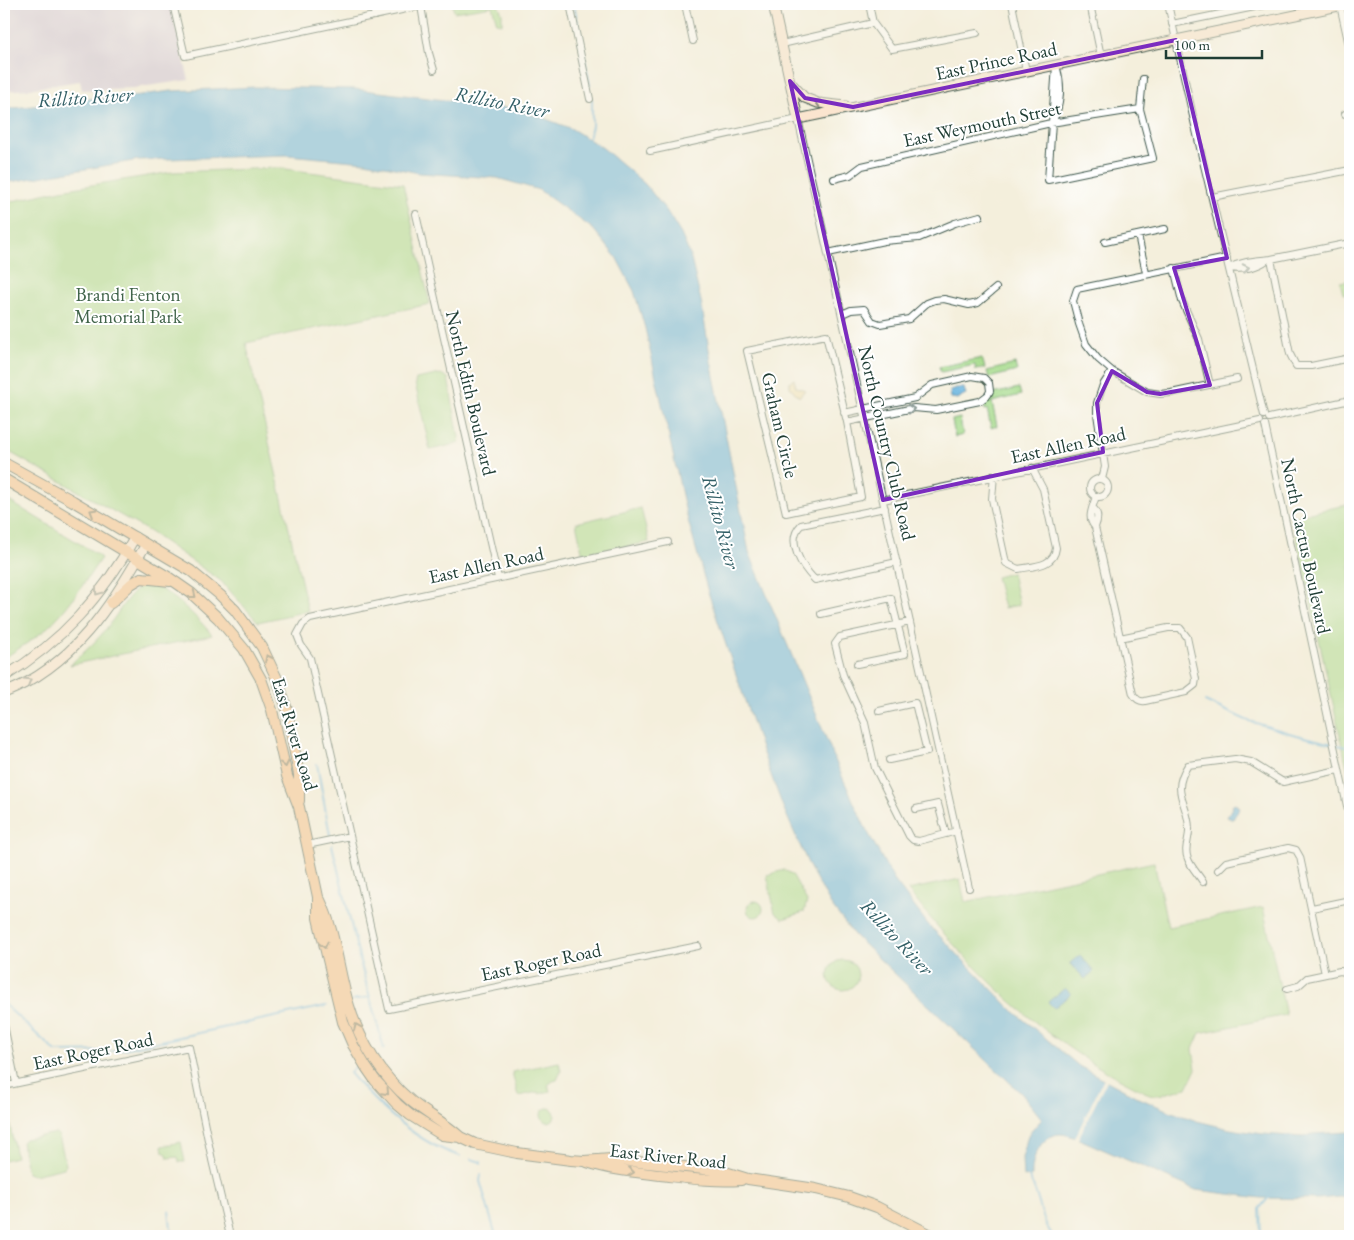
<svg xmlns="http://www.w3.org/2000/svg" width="1354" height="1240" font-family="'EB Garamond',serif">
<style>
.industrial{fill:#cbbfd5}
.green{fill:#a6da8b;stroke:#628c60}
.sand{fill:#eeda9e;stroke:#868c69}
.water{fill:#63b1dd;stroke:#417788}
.pier{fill:#f4efdc}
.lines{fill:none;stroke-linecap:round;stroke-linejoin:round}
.stream{stroke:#63b1dd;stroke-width:2}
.street-casing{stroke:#3f584d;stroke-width:8}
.secondary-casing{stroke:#3f584d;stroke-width:11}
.primary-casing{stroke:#3f584d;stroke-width:12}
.street{stroke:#fff;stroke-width:6}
.secondary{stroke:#fbe5cf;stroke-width:9}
.primary{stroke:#f6be87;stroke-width:10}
.oneway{stroke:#8d9182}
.oneway2{stroke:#8f9e9a}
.oneway3{stroke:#807759}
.marked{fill:none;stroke:#7b2cbf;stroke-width:4;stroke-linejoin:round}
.labels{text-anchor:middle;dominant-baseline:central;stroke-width:4;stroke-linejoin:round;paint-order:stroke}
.street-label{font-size:19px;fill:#1f3d34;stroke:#fff}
.park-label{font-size:19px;fill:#41644a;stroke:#fff}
.water-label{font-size:20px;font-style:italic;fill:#336067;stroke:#fff}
</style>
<rect width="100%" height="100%" fill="#fff"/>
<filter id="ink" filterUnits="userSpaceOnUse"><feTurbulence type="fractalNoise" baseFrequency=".02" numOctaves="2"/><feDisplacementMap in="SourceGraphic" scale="10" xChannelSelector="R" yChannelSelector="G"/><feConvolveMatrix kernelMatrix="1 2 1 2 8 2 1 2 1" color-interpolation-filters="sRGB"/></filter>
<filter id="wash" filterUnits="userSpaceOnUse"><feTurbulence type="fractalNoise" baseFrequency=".0096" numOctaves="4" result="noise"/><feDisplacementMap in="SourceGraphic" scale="20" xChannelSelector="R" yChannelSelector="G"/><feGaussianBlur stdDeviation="1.12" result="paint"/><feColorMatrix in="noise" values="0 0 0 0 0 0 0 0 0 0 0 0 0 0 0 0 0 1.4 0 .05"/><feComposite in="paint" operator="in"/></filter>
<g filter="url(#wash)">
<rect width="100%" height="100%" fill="#f4efdc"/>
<!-- industrial -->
<path class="industrial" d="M4,4h166l19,76 -55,8 -52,2 -2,-9 -52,8 -24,2z"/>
<!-- green -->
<path class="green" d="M452,4h46l4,9v11l-5,-1 -5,-17 -38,6z
M278,168l125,16 27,120 -184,39 62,268 -50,11 -37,-41 -71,-49 -146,-83v-246l57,-13 111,-18z
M1350,280v13l-7,1 -3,-12z
M982,358l3,10 -9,2 -1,-5 -34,7 -2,-5z
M1015,364l2,7 -28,7 -2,-7z
M441,374l7,4 12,65 -30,7 -15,-67 1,-4z
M1019,388l2,7 -29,7 5,24 -6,2 -4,-19 -2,1 -1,-5 9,-11z
M960,418l3,17 -8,2 -3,-17z
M4,498l88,53 9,7c-17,25 -33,51 -55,71 -13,11 -28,20 -42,29z
M1350,504v277l-58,-264z
M641,508l8,34 -66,14 -7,-33z
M1012,573l7,32 -15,3 -8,-31z
M140,586c3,0 8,-1 12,0 17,3 49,35 60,49l-142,30c10,-10 22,-19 31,-30 14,-15 23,-36 39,-49z
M1154,862l14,65 95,-20 23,108 -86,18 -7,16 3,20 -9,19c-10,2 -23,7 -33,7 -8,-1 -20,-9 -28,-13 -81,-40 -163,-120 -218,-192l52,-11 5,23z
M784,870l8,4 15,27 -3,11 -21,7 -8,-6 -8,-38z
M747 909a8 8 0 1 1 16 0a8 8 0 1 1-16 0Z
M828 975a15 15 0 1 1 30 0a15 15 0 1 1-30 0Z
M559,1062l2,9 -4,9 -4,1 -5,4 2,6 -11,3 -1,-2 -20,4 -6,-24z
M4,1093l12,64 -12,3z
M541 1115a7 7 0 1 1 14 0a7 7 0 1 1-14 0Z
M56,1133l3,3 7,29 -2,3 -31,7 -6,-2 -5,-31 3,-3z
M181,1142l4,20h-6l-1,-5 -10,1 -1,-4 -4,-2 -1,-6z"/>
<!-- sand -->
<path class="sand" d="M794,379l2,8 9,3 -6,7 -9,-10v-6z"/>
<!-- water -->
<path class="water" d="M255,87l100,2 146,18 40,10 31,12 31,19 42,36 21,26 15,24 9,21 11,46 10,60 38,191 92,222 24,53 29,53 33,43 85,87 67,56 60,32 30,13 28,10 33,8 33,5 40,3 9,-3 38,-2v64l-32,3 -57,-1 -65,-8 -117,-51c-6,-2 -13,-5 -19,-5 -20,1 -29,26 -28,42l-9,1 -1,-19 6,-23 14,-16 -20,-25 -167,-158 -24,-31 -21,-37 -27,-61 -22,-59 -53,-156 -22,-79 -41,-185 -11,-37 -18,-34 -23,-28 -54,-39 -42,-12 -78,-5 -54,-11 -78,-7 -148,5 -135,23v-74l56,-6 6,-4 52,-1 53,-7z
M956,388h8l2,7 -4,1 -4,3 -7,-1 -1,-7z
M1234,803l6,4 -7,12 -6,-3 6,-9 -1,-2z
M1080,955l14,16 -9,8 -15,-16z
M1065,988l6,6 -17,14 -6,-6z"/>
<!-- pier -->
<path class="pier" d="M1104,1078l3,2 -30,61 -3,-1z"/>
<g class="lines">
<!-- stream -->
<path class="stream" d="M574,4l16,81
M588,141l4,-15v-27
M1205,701l41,19 50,15 54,13
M317,764l13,71
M332,845l28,116 24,88h-2
M353,1000l17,-3
M4,1004l52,48 58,-1 212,-45
M358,1065l-6,5 -2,3c27,33 69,71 110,83
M471,1159l10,3v2
M1027,1174c13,19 12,44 26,62
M481,1175l-1,6 16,55
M169,1211l3,25
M1261,1236l-1,-28 9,-11"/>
</g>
</g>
<g filter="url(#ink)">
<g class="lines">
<defs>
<path id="street" d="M173,4l12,52 245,-52
M372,4l3,12
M570,4l20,95
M685,4l8,37
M869,4l4,19
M1012,4l14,67
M1090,4l11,52
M1168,4l34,153 62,258
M1340,5l10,45
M421,6l8,47 5,17
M1172,24l97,-20
M782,44l91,-21 19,26 85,-16
M1140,109l3,-30
M1345,114l5,-1
M1053,120c8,-14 9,-35 4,-51
M650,151l148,-32 171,769
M834,179l16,-4 12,-9 189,-43 89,-14 13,49 -105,22 8,-115
M1212,197l138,-27
M416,214l82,364
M1138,235l8,38
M1105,242l60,-13
M828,253l56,-12 35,-3 36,-15 25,-7
M1227,258l-150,31 -4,12 6,23 7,20 12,15 14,12 35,21 13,2 11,-1 66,-14
M1271,259l19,95 6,12h15l39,-8
M1267,260c-10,8 -25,10 -38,8 13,-7 27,-7 42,-9l79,-16
M1174,268l8,33 17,38 11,46
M842,314l9,-4 13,-1 8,12 8,3 29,-5 18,-16 8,-3 9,-1 25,6 9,-2 18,-15
M826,335l21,87 14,75 -75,16 -39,-162z
M844,413l71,-15 17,-13 40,-9 12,2 5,5 1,8 -2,4 -8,6 -44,9 -22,-2 -67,14
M1269,418l81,-18
M1265,425l85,395
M994,475l-2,24 14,64 12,6c15,-3 36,-2 38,-21l-13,-59 -11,-21
M1102,479l3,-12 -8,-53v-11l6,-18 9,-14
M1090 488a9 9 0 1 1 18 0a9 9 0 1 1-18 0Z
M1096,496c-3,12 -10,21 -1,31l38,167c3,5 6,8 12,7l41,-9 9,-7 1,-6 -9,-42 -7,-9h-12l-48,10
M883,500l377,-79
M885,508l-84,17c-16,16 1,42 14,55l82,-18
M1093,508c6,5 5,12 2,19
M668,542l-358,77 -7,5 -6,11 4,10 9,13 79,351 309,-63
M821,614l70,-16 14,56 -48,10
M910,622l-70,15 -5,7 8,31 22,48 10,45 34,68 4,4 6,1 38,-10
M879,711l36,-8 12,49 -38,8
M916,809l22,-5 8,30
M307,845l43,-9
M1218,870l8,-8 62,-14 8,2 4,7 25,117
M1203,882c-5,-8 -12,-15 -15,-23 -5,-11 2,-20 1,-31 -1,-26 -19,-35 -1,-63l47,-6 16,3 32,20 55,-12
M1312,908l38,-8
M1287,989l11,-3 9,-8 33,-7 10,2
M4,1025l12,58
M4,1086l185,-39 23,113 18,76"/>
<path id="secondary" d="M773,4l25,115 550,-115
M791,83l14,15 13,5 28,3
M4,677c58,-36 97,-79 131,-140
M4,693c68,-26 108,-88 142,-149"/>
<path id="primary" d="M4,463l69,38 118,70 29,24 15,15 27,37 16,34 9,29 12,65v26
M4,479l164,98 23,16 27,25 26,31 17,30 11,31 15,66 12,31 19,90v21l25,104 10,23 13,22 9,13 22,24 13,11 32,20 18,2 15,7 42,9 54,7 13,1 27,-2 111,12 26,8 68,10 33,8 28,10 56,29
M111,603l20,-19 10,-6 29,3
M320,900c16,33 18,71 29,106 11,36 33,71 62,95 16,13 34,22 49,36
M587,1162c24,8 48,10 73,13 27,3 53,7 81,5"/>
</defs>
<!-- street casing -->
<use href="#street" class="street-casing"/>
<!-- secondary casing -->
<use href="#secondary" class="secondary-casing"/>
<!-- primary casing -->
<use href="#primary" class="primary-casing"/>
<!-- street -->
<use href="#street" class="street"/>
<!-- secondary -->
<use href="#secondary" class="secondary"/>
<!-- primary -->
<use href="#primary" class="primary"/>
</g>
<!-- one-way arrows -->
<defs><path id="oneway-chevron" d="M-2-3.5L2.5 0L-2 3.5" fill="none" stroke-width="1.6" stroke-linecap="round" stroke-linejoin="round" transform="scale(1.25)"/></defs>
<g class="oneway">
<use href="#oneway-chevron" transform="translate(818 102) rotate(-165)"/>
<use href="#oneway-chevron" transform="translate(98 592) rotate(127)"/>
<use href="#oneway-chevron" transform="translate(28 681) rotate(-31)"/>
</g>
<g class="oneway2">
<use href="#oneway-chevron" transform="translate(1246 268) rotate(-12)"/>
<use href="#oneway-chevron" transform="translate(911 409) rotate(-6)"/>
</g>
<g class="oneway3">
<use href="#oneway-chevron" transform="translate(93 512) rotate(-149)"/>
<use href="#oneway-chevron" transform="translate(193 595) rotate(38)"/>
<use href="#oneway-chevron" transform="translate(268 658) rotate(-117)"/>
<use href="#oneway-chevron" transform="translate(285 764) rotate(78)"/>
<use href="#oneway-chevron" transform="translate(324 945) rotate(77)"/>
<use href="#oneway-chevron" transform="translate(357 1027) rotate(-113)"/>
<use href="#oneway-chevron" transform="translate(386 1092) rotate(47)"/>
<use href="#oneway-chevron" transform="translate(631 1172) rotate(7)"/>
</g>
</g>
<!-- marked area -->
<path d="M0 0H1354V1240H0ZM1176,40l51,218 -53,10 36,117 -50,9 -13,-2 -35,-21 -15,32 6,49 -220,48 -93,-419 15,17 48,9z" fill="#f4efdc" fill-opacity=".55" fill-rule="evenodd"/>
<path class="marked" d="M1176,40l51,218 -53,10 36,117 -50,9 -13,-2 -35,-21 -15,32 6,49 -220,48 -93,-419 15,17 48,9z"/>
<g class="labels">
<!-- street labels -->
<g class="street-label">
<text transform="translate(996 61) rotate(-12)">East Prince Road</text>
<text transform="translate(982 124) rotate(-12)">East Weymouth Street</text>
<text transform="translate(471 393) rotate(77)">North Edith Boulevard</text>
<text transform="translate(780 425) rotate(77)">Graham Circle</text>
<text transform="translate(887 443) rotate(77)">North Country Club Road</text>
<text transform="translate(1068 445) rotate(-12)">East Allen Road</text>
<text transform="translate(1306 546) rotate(78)">North Cactus Boulevard</text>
<text transform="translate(486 565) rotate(-12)">East Allen Road</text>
<text transform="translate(295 734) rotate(73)">East River Road</text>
<text transform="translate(541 962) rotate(-12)">East Roger Road</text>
<text transform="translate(93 1051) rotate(-12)">East Roger Road</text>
<text transform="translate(668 1156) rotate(6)">East River Road</text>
</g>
<!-- park labels -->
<g class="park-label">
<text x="128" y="294">Brandi Fenton<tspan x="128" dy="22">Memorial Park</tspan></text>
</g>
<!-- water labels -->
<g class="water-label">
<text transform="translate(85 97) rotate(-4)">Rillito River</text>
<text transform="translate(502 102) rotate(11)">Rillito River</text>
<text transform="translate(721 522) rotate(75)">Rillito River</text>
<text transform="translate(897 937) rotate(47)">Rillito River</text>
</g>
</g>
<!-- margin -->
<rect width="1354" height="1240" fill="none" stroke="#fff" stroke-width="20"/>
<!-- scale -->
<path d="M1166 50v8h96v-8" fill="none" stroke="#1f3d34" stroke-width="2.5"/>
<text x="1174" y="50" font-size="15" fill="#1f3d34" stroke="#ffffff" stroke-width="4" paint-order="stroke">100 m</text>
</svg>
